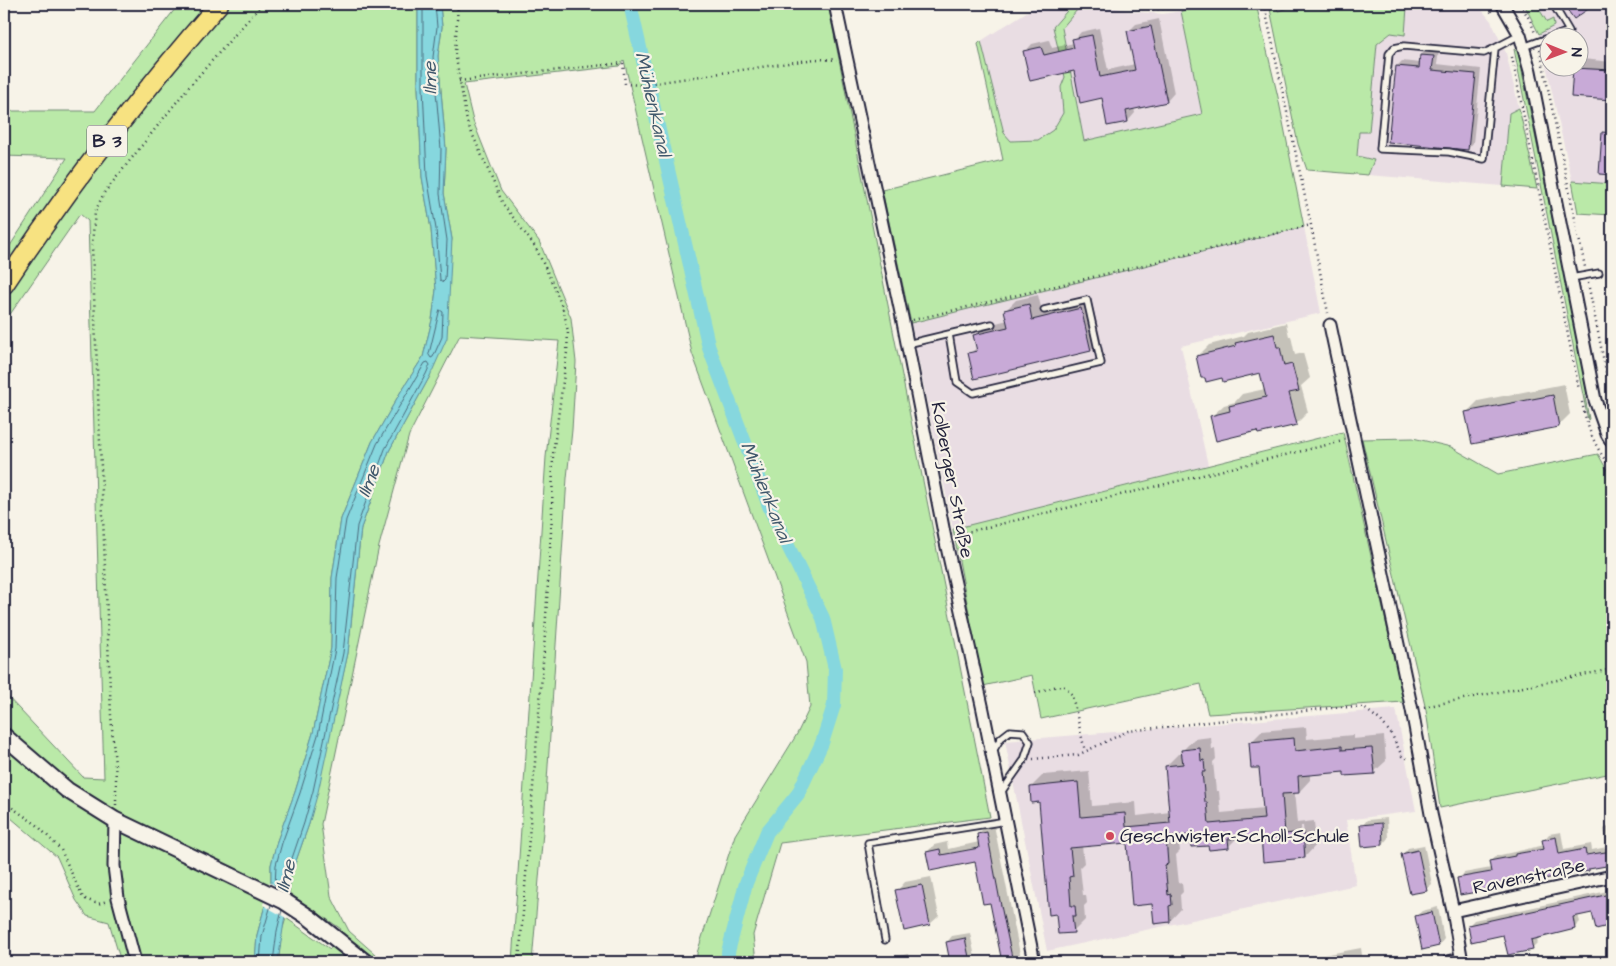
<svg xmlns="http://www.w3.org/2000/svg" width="1616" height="966" font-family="'Architects Daughter',sans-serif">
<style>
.built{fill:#e9dde3;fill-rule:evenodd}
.green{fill:#bae9a8;stroke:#6e8672}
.water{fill:#86d7de;stroke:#5e8f9d}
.pier{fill:#f7f3e8}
.shadow{fill:#0003;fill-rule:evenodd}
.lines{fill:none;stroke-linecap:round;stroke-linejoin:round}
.shore{stroke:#4a6a7c;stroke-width:1}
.canal{stroke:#86d7de;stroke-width:14}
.building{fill:#c8aad7;stroke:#22223b}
.lane-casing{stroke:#22223b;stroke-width:9}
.street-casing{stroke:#22223b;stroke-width:15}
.secondary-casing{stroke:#22223b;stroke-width:19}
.primary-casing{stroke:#22223b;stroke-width:21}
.path{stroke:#22223b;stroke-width:2.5;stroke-dasharray:1 4;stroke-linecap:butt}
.lane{stroke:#f7f3e8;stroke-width:5.5}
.street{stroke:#f7f3e8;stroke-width:11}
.secondary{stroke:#f7f3e8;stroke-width:15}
.primary{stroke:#f7e281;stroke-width:18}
.poi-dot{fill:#d1495b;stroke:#f7f3e8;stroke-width:2}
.labels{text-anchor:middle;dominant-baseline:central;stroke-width:4.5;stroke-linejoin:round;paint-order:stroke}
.shield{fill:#f7f3e8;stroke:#62616f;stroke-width:1}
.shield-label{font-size:18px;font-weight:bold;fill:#22223b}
.street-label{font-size:19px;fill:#22223b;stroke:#f7f3e8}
.poi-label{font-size:19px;fill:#22223b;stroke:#f7f3e8;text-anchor:start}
.water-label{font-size:20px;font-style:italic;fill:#40586c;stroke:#f7f3e8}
</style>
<rect width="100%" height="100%" fill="#f7f3e8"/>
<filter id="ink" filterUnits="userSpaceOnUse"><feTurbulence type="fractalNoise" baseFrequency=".02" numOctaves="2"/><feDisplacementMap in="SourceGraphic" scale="10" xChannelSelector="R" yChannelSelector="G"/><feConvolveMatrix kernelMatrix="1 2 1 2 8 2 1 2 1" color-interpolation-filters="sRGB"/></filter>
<g filter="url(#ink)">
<!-- built -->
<path class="built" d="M1039,4h34l-19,23 11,50 -4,10 2,26 -10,17 -15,10 -28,1 -6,-8 -23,-92z
M1082,4h20l26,7 35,3 18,-3 21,103 -118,27 -22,-114z
M1404,4h73l14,17 15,32 13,55 -10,5 -6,73 -135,-11 6,-15 -17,-4 2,-24h10l8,-88 14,-11 16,-26z
M1536,4h76v180l-40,-3 -33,-147 15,-8 -7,-4zM1548,38h30v30h-30z
M1304,227l17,86 -140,33 27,119 -255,64 -42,-206z
M1396,709l20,102 -70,9 10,65 -309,66 -42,-210z"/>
<!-- green -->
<path class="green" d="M179,4h239v83l4,90 9,52 5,61 -4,30 -9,37 -23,36 -28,49 -31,77 -9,59 -1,70 -18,85 -18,59 -18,49 -6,24v18l-14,52 -2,27h-134l-12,-40 -22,-6 -11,-16 -19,-43 -53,-45v-119l79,84 21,1 -16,-557 -8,-7 -76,109v-68l63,-97 -63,-2v-45h91z
M440,4h388l162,813 -210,26 -27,92 3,27h-59v-9l38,-118 62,-101 13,-27 -4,-45 -114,-309 -68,-293 -5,6 -155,18 9,37 28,70 38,50 32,77 5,44 -4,68 -5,48 -21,318 -14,166h-20l34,-505 13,-116 -99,-6 -51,100 -30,111 -58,278 10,72 18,35 35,31h-106l4,-31 4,-13 44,31 11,-20 -52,-36 2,-18 18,-51 39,-171 13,-125 28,-77 41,-75 22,-137 -8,-46 2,-44 -8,-93 4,-29z
M1073,4h9l-20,24 22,113 118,-27 -21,-103 49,-7h26l22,93 26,130 -393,96 -29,-133 121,-30 -25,-116 3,-3 23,92 7,8 27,-1 15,-10 10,-17 -2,-26 4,-10 -12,-50z
M1269,4h7l2,7 13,-4v-3h113l3,3 -2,28 -14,-2 -14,11 -8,88h-10l-2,24 17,4 -6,15 -61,-5 -9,-26z
M1524,4h12l11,18 6,-3 1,7 -15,8z
M1514,49l4,3 70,340 -3,5 4,22 -1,1z
M1519,108l18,81 -34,-3 6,-73z
M1572,181l40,3v31l-34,-2z
M1343,432l61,270 -196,12 -7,-30 -160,35 -9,-44 -49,11 -30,-157z
M1413,438l38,9 47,27 100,-20 14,25v294l-172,35 -14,-98 -64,-271z"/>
<!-- water -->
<path class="water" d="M418,4h22l2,23 -4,29 8,93 -2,44 8,46 -5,99 -17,38 -41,75 -28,77 -13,125 -30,139 -9,32 -18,51 -13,87h-23l2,-27 14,-52v-18l6,-24 18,-49 18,-59 18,-85 1,-70 9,-59 31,-77 28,-49 23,-36 9,-37 4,-30 -5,-61 -9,-52 -4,-90z"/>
<!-- pier -->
<path class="pier" d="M269,882l22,12 -3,25 -25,-14z"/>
<!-- shadow -->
<path class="shadow" d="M1159,19l15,74 -7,8 -33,7 1,5 -7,8 -54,-51 -49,-18 7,-8 17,-4 3,8 22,-5v-3l7,-8 18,-4 9,42 27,-6 -7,-32 8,-8z
M1427,50l12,1 -2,13 44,5 -8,74 -5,6 -71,-83 5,-5 18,2 1,-8z
M1583,59l29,3v37l-40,-4 3,-27h3v-5z
M1612,125v49l-12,-1 4,-40z
M1038,295l4,16 49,-12 10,41 -10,10 -121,4 7,-7 -3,-11 10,-10 24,-6 -2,-10 10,-10z
M1286,323l3,13h2l4,19 8,-2 7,25 -9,8 7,26 -12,12 -38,6 -46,-14 12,-11 11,-3 7,-8 23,-5 -4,-18 -38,5 -26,-19 12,-12 35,-9 4,-4z
M1564,384l6,30 -12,12 -91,-14 11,-11z
M1306,727l1,12 46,-4v4l31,-3 2,25 -12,11 -29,-1 -35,3v6l-11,12h-5l3,31 17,-2 2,24 -11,12 -43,-22 -24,2 -10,10 -18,-3 -19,-11 -13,1 2,17 -4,4 3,29 3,-1 1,9 -3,3 1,14 -11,12 -17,-18 -25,-61 -46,4 2,17 -4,4 3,28h3l1,8 -3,3 1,14 -12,12 -16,-19 -17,-112 -9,-14 12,-12 46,-4 3,35 44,-4 1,14 33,-4 -4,-46 12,-12h5v-4l11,-11 17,-2 1,13 3,-1 1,10 -3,3 3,29h3l2,22 43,-4 -4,-43 -10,-23 12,-12zM1301,826h2l2,22h-2z
M1387,818l1,20 -5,6 -21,-18 5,-6z
M1612,823v41l-20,3 -3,3 -111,19 -2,2 -17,-12 5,-6 27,-5 -1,-7 6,-5 49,-11 -1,-5 5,-6 12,-2 3,17 27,-5 1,6 15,-3 -3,-18z
M994,825l27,134 -3,3h-14l-13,-61 -15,-41 -46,9 -3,-17 7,-7 13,-3 1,7 31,-7 -1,-8 7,-7z
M1424,845l8,39 -6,5 -23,-35 5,-6z
M931,877l8,39 -9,8 -33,-33 8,-9z
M1612,890v41l-5,1 -1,-7 -13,-13 -15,3 2,7 -5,5 -38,11 1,5 -6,6 -28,-16 -35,-8 5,-5z
M1438,907l6,32 -5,6 -23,-29 6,-5z
M970,933l6,29h-25l-4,-20 5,-6z
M1361,948l2,14h-77z
M908,954l2,8h-24l5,-4z"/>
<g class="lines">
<!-- shore -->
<path class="shore" d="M423,4v83l4,89 9,53 4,51 3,2 2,-2 2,-40 -7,-46 1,-45 -8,-92 4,-30 -2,-23
M440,310l3,2 -1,25 -9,20 -2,1 -2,-3z
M275,887l1,-22 6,-22 18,-50 18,-58 17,-86 2,-71 9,-58 31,-76 48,-81 3,-1 2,3 -4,9 -41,75 -28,77 -14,127 -30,138 -9,32 -17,50 -3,18
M260,962l2,-26 9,-31
M273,962l4,-31 5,-21"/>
<!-- canal -->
<path class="canal" d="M630,4l79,344 62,163 52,107 12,51 -1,36 -12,38 -24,51 -31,38 -21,51 -18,69v10"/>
</g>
<!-- building -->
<path class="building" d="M1563,4h32l-21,15z
M1151,26l16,76 -41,9 2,11 -21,4 -5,-28 -22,5 -6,-32 -44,10 -7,-30 18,-4 3,8 30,-7 -2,-9 20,-4 8,42 35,-7 -8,-39z
M1420,55l14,1 -2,14 44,4 -8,76 -80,-8 8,-76 23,2z
M1573,68l39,2v30l-41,-3z
M1602,132l10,1v42l-13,-1z
M1029,304l3,16 49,-12 10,43 -117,28 -6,-26 9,-2 -4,-16 35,-8 -4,-17z
M1274,334l3,13h3l4,19 8,-2 7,27 -10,2 8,32 -39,9 -1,-3 -41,10 -6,-25 20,-5 -1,-5 37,-9 -6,-24 -37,9 -1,-4 -16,4 -1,-4h-4l-5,-22 40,-10 -1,-3z
M1553,395l6,32 -87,17 -7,-32z
M1294,738l1,13 47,-5v4l30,-2 3,26 -31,2v-4l-46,4 1,17 -17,1 3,40 18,-2 2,26 -42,4 -2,-26 -33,3 1,9 -20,2 -1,-4 -17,1 -1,-12 -24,2 2,27 -3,1 3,30 3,-1 1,11 -3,1 1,16 -16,2 -2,-20 -20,2 -5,-63 -57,5 3,28 -4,1 2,29h4l1,10h-4l2,17 -16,1 -2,-20 -7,1 -10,-113 -8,1 -1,-16 48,-5 3,35 44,-4 1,14 44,-4 -5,-57 18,-2 -2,-14 19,-2 1,13 3,-1 1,12h-3l3,30h2l2,22 55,-5 -5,-51h-8l-2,-26z
M1382,823l1,22 -21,2 -2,-22z
M987,832l13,69 13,61h-11l-12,-59 -7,1 -8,-42 -45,9 -4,-19 14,-3 1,6 38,-7 -2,-14z
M1556,837l3,17 26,-5 1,6 26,-4v14l-23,4v2l-113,20 1,1 -17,3 -3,-17 34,-6 -2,-11 26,-5v-2l29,-5 -2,-9z
M1418,850l9,41 -17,3 -9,-40z
M922,885l8,40 -26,6 -9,-41z
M1610,894l2,11v20l-16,4 -4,-16 -19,4 2,12 -44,11 2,10 -25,5 -5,-20 -32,7 -3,-17z
M1432,912l7,34 -17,4 -7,-34z
M965,938l5,24h-20l-4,-20z"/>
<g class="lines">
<defs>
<path id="lane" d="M1550,38l19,-7 -16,-27
M1523,47l25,-9
M1495,48l-11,5 -80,-7 -10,2 -5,6 -9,95 69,3 35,7 11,-111 25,-13
M1571,278l28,-5
M949,334l43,-10
M907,344l42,-10 8,48 16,11 128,-30 -14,-63 -43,10
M993,751l8,-13 9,-7 13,1 7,10 -6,18 -24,34
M885,940l-17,-97 138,-22"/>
<path id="street" d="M835,4l68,318 42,216 38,172 51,252
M1502,4l18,31 10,36 65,329 12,34 5,8
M1330,325l82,385 19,104 22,97 9,51
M115,820l-1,46 4,32 17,64
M1453,911l159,-35
M1448,962l13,-3"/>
<path id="secondary" d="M4,736l63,54 48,30 169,81 26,17 55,44"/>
<path id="primary" d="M4,285c65,-98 137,-192 215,-281"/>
</defs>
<!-- lane casing -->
<use href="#lane" class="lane-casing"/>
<!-- street casing -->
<use href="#street" class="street-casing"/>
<!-- secondary casing -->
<use href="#secondary" class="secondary-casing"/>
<!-- primary casing -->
<use href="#primary" class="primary-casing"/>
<!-- path -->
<path class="path" d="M458,4l-3,48 12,70 36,82 33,44 20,43 8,21 4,20 -1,20 -14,102 -1,61 -8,135 -25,312
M1123,4c25,8 52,5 78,0
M1264,4l47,221 17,88
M1484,4l9,10
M1520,4l10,16 5,13
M1540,50l45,217
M1512,57l67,333
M459,81l164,-18 2,21 16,1 174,-26 22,1
M1588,283l24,118
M913,320l398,-95
M1582,402c6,30 13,44 30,68
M955,535l388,-94
M1035,693l22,-7 9,1 6,8 13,56
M1424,707l188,-38
M1033,759l45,-4 50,-24 212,-24 24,1 17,13 11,14 10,21 7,3
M4,802l33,23 24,25 22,48 15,6 9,-3
M116,805v-27l-5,-63 -19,-470 3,-33 9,-19 83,-104 75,-85"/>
<!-- lane -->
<use href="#lane" class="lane"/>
<!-- street -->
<use href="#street" class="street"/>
<!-- secondary -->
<use href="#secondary" class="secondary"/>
<!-- primary -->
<use href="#primary" class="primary"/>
</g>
</g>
<!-- markers -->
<circle class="poi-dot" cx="1110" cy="836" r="5"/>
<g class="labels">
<!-- shield labels -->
<rect class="shield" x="87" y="125.5" width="40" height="31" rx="4"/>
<g class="shield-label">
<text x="107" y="141">B 3</text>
</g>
<!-- street labels -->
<g class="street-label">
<text transform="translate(952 480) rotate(79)">Kolberger Straße</text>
<text transform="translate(1529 877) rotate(-12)">Ravenstraße</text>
</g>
<!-- poi labels -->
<g class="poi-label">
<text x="1120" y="836">Geschwister-Scholl-Schule</text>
</g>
<!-- water labels -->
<g class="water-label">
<text transform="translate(430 78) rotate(-91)">Ilme</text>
<text transform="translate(653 104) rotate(77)">Mühlenkanal</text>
<text transform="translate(369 481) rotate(-69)">Ilme</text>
<text transform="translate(766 492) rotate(68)">Mühlenkanal</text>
<text transform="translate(286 876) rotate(-76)">Ilme</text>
</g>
</g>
<!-- margin -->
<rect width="1616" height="966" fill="none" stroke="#f7f3e8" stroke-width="20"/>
<rect x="10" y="10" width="1596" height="946" fill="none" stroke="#22223b" stroke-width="2" filter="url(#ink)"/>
<!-- north arrow -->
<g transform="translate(1564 52) rotate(91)"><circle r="24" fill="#f7f3e8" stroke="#a29fa3"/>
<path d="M0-4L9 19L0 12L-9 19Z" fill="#d1495b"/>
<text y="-8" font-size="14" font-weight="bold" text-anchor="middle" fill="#22223b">N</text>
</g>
</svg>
